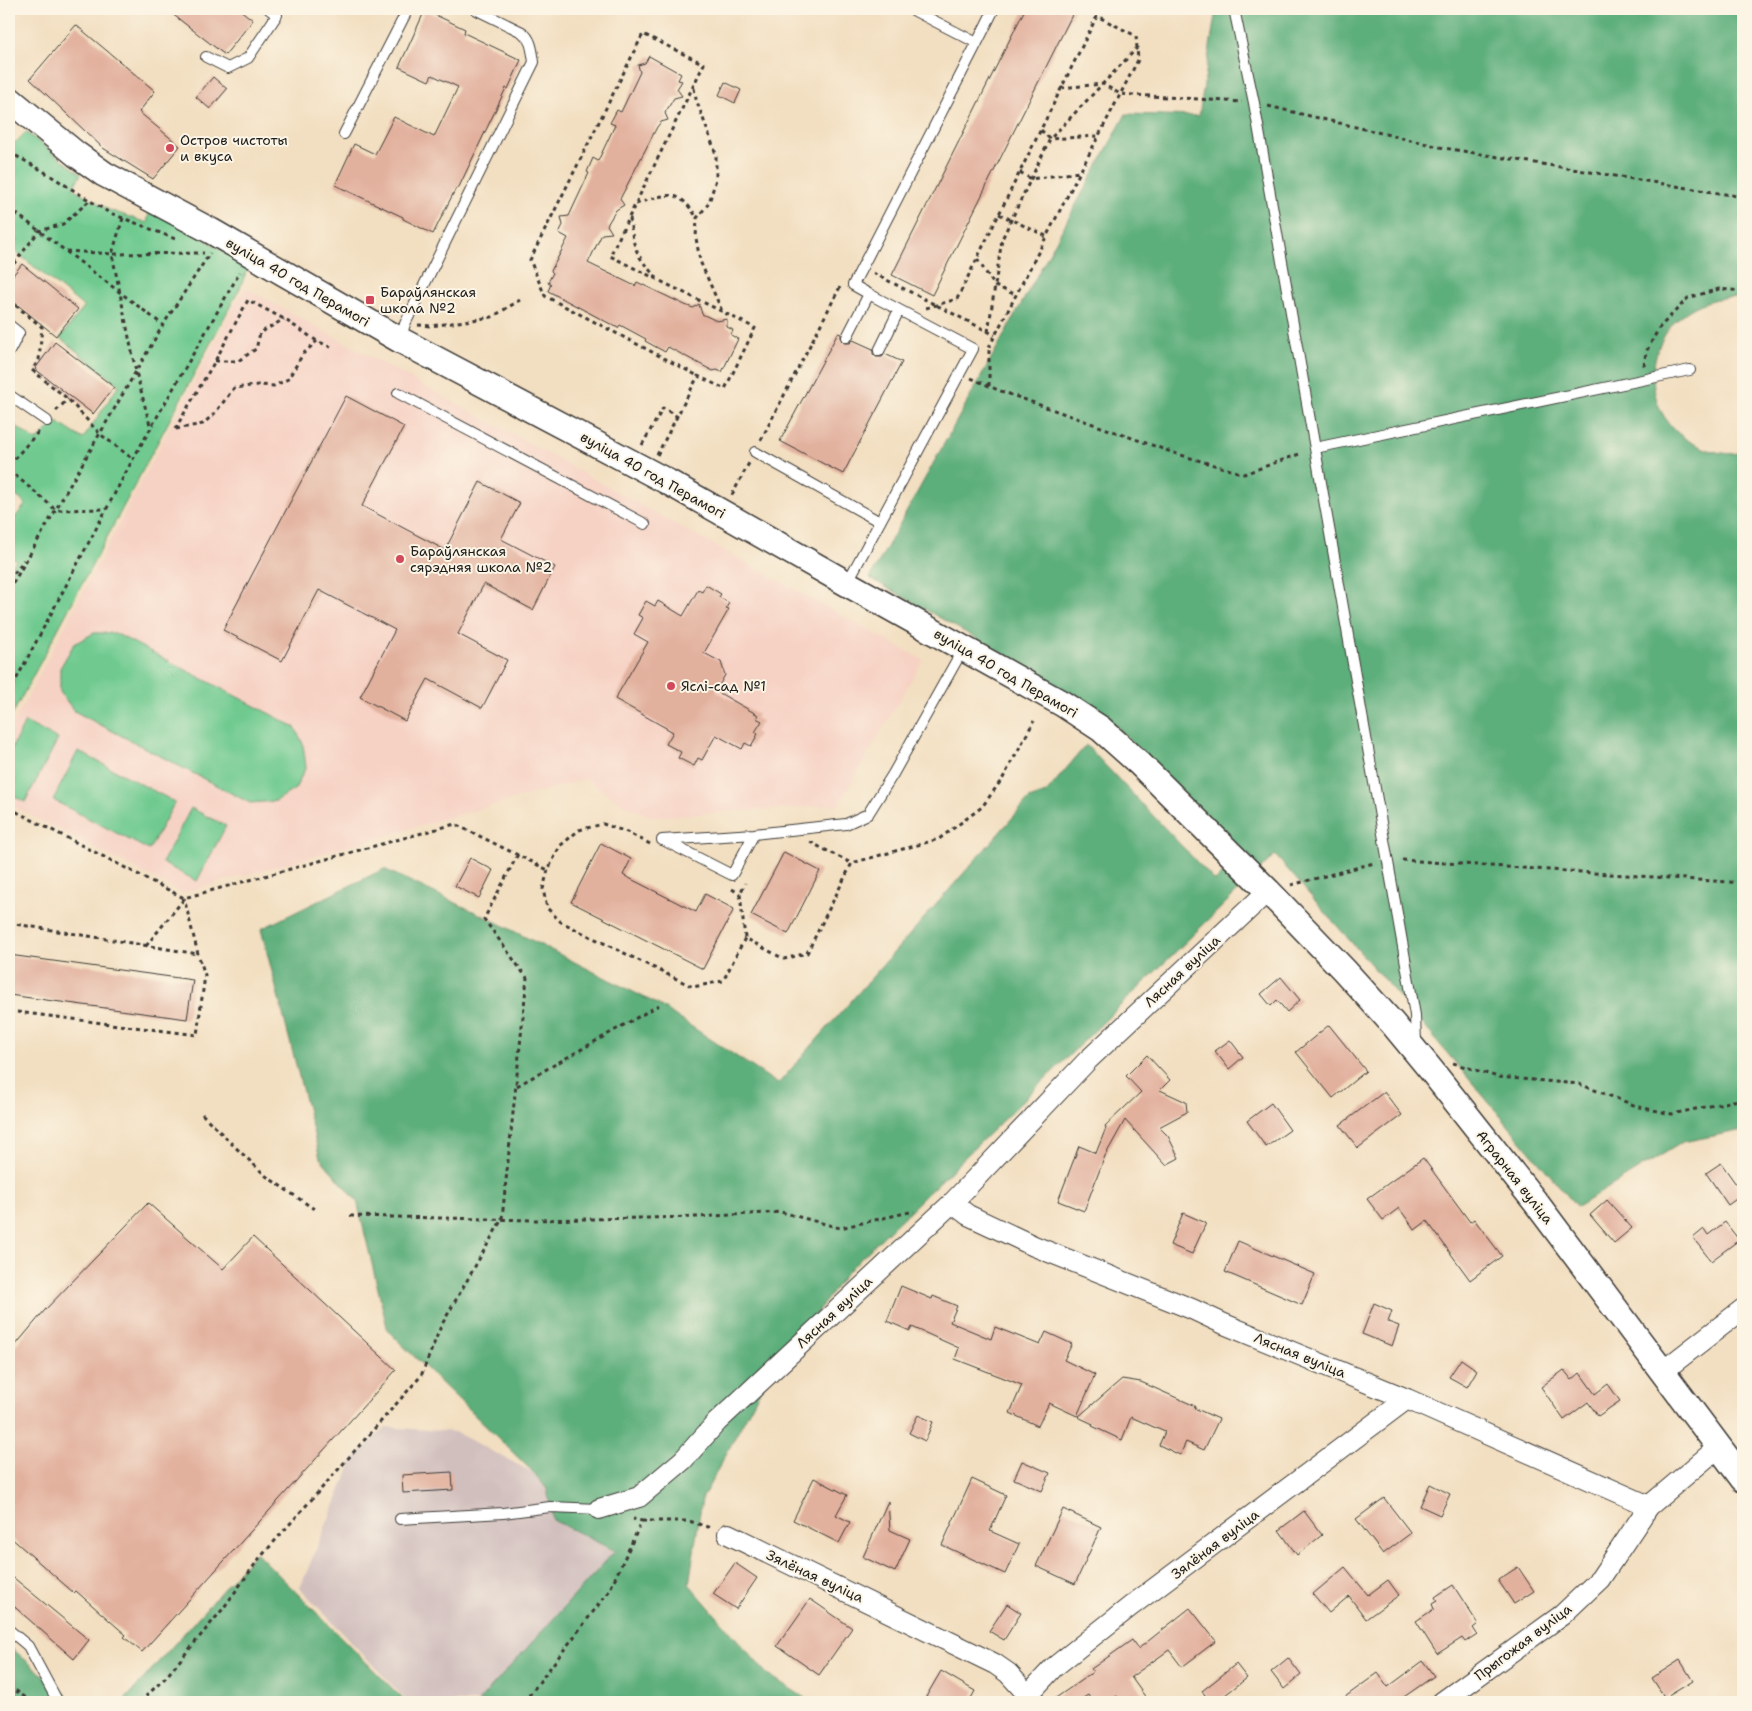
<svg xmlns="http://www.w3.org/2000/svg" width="1752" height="1711" font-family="'Shantell Sans',sans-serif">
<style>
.built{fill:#f6d2c4}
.industrial{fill:#d1bfbe}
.green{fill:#70ca90;stroke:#467356}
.forest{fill:#5cae7a;stroke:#3c654b}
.building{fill:#e2b19e}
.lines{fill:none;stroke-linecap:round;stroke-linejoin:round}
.service-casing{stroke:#3c3935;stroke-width:12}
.minor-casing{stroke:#3c3935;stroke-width:22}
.tertiary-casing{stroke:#3c3935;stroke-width:28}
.path{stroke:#3c3935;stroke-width:3;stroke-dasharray:4 4;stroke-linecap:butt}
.service{stroke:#fff;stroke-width:10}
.minor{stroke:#fff;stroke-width:20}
.tertiary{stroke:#fff;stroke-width:25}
.poi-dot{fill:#d1495b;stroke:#fcf5e5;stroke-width:2}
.labels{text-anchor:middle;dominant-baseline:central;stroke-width:4;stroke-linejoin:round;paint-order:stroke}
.poi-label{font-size:14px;fill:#1c1c1c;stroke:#fcf5e5;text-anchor:start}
.street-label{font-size:14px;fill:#1c1c1c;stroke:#fcf5e5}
</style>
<rect width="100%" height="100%" fill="#fcf5e5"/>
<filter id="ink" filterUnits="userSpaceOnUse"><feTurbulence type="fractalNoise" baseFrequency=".02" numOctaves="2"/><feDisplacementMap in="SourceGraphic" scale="10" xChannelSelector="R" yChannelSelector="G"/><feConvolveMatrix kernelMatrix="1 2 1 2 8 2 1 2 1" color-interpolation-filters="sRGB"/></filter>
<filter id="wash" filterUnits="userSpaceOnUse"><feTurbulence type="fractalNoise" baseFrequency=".0096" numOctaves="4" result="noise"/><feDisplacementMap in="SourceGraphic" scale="20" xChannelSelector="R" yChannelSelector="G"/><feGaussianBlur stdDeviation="1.12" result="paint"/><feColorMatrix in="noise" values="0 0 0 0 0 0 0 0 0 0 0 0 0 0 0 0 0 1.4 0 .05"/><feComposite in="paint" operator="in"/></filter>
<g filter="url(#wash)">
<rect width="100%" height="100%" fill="#f2dec0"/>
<!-- built -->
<path class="built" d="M244,287l679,373 -85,145 -186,12 -28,-12 -38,-26 -404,114 -173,-89v-72z"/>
<!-- industrial -->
<path class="industrial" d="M386,1427l69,5 77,40 15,17 6,31 63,31 -138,151h-70l-108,-114 54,-130z"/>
<!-- green -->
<path class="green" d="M26,132l55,42 -8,14 36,22 38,13 3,-15 56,32 42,27 -8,21 -231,433v-151l7,-10 -7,-5v-30l17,-21 -17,-14v-69l27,20 21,-19 26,17 36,-54 -59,-47 24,-31 -73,-59 6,-8 -8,-7v-96l6,6z
M94,633h21l180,94 8,17 3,23 -11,22 -19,12 -26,2 -176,-92 -14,-19v-24l14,-24z
M25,722l33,17 -33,63 -16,-8v-41z
M78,751l97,51 -26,48 -96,-50z
M191,808l35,18 -29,55 -35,-18z"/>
<!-- forest -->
<path class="forest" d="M1216,9h527v290c-14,-4 -31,0 -44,6 -60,27 -62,115 0,141 13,6 30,10 44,6v678l-60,12 -106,65 -162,-192 -140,-160 -428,417 -85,115 -60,112 -13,85 77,89 45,29h-333l137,-151 -62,-31 -6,-31 -14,-17 -145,-141 -31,-130 -37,-43 -59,-229 123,-60 106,50 169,86 119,79 251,-285 17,-6 40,-48 129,136 27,-26 -125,-128 -91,-60 -156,-89 256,-464 73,2z
M256,1552l150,150h-283z
M9,1646l66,56h-66z"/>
<g id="blocks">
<!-- building -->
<path class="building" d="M166,9h73l14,11 -28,35z
M1025,9h50l-143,286 -40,-20z
M425,10l40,19 -1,4 57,27 -13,29 -2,-1 -48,101 -2,-1 -23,46 -30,-15v-2l-68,-32 19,-41 21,10 19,-37 40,20 24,-50 -26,-12 -3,6 -30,-14z
M76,25l79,66 -16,21 41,34 -27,33 -50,-31 -73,-69z
M649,56l32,18 -3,6 4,1 -5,8 5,7 -8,2 -9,15 3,7 -7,2 -4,5 -37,72 4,6 -8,5 -9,15 5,8 -10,1 -14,29 47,23 2,-4 48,23 8,3 6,-4 3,10 15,7 10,-2v8l6,3 -2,5 7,4 -16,33 -5,-2 -4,1 -45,-24 -3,5 -20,-11 1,-2 -26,-14 -2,3 -70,-37 3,-7 -3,-2 5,-9 -2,-2 17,-33 -9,-5 4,-8 -2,-8 8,-1 20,-43 -2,-1 6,-14 5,3 17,-36 -5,-2 7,-13 4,2 19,-40 -2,-7 7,-2z
M213,77l14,12 -17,20 -14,-12z
M725,82l16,8 -6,13 -16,-8z
M22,264l56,45 -22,27 -47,-38v-18z
M838,333l3,1v6l3,3h6l3,-3 20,9v5l3,3h6l3,-3 17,8 -59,112 -63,-33z
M55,342l59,45 -21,27 -58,-45z
M346,396l58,31 -42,79 83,44 35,-68 40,21 -19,36 54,28 -22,43 -49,-26 -26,50 49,26 -25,48 -54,-29 -23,42 -45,-24 35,-67 -76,-40 -37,71 -59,-31z
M706,585l15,9 -2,3 10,6 -3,5 3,1 -25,44 17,9 4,13 -9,16 42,24 -2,3 6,3 -7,11 3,2 -7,12 -6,-3 -3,6 -26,-14 -14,25 -4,-2 -4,8 -16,-8 3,-6 -15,-8 7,-12 -58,-33 33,-57 -14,-8 9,-16 -5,-3 8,-14 9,5 3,-5 25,15 15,-26 4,2z
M601,843l30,16 -8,16 73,37 9,-18 29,15 -31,60 -132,-67z
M784,852l36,19 -32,63 -37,-19z
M470,858l23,12 -14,28 -24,-12z
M9,955l184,25 -6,39 -178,-24z
M1281,977l19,23 -13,12 -10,-12 -6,6 -10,-12z
M1329,1025l37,46 -33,27 -37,-46z
M1230,1040l13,17 -14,12 -14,-18z
M1147,1055l23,25 -10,10 26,12 1,10 -28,15 9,9 11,22 -13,7 -41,-45 -20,36 -21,55 -26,-10 21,-55 17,7 10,-25 -1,-2 36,-34 -15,-16z
M1384,1092l18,23 -44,33 -18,-23z
M1271,1103l19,27 -24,17 -19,-26z
M1423,1158l47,64 4,-3 28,37 -32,24 -43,-59 -12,9 -16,-22 -16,12 -16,-21z
M1721,1163l22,31 -15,11 -22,-32z
M1607,1200l25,28 -18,15 -24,-28z
M148,1203l75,66 30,-32 143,133 -254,282 -18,-15 2,-2 -50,-44 -2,2 -65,-57v-183l36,-43z
M1183,1213l23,10 -14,31 -22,-9z
M1725,1222l14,18 -28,21 -18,-23 11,-9 4,6z
M1238,1241l77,33 -13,31 -77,-33z
M901,1286l31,13 1,-3 24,10 -7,16 41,17 4,-12 45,18 6,-13 26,12 -8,16 31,15 -18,41 -28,-13 -11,23 -28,-13 12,-28 -67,-26 4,-11 -47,-21 -2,4 -23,-10z
M1374,1303l18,8 -4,11 11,4 -7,20 -30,-12z
M1461,1359l16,11 -10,17 -18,-10z
M1564,1370l8,10 8,-7 15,21 13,-10 12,17 -22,15 -10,-14 -24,18 -23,-33z
M1122,1379l19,3 54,24 -1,2 25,11 -15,31 -18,-8 -6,13 -21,-10 6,-13 -34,-15 -9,23 -30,-14 1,-2 -15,-7z
M918,1415l15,7 -8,19 -16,-8z
M1022,1461l28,12 -8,18 -28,-12z
M452,1472l1,18 -50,3 -1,-18z
M814,1478l33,17 -11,20 14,7 -11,21 -46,-23z
M972,1479l34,16 -16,36 29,13 -14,30 -63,-29z
M1430,1484l20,10 -10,21 -20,-9z
M1384,1498l27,35 -28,21 -27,-35z
M888,1501l2,29 20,9 -15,33 -32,-15z
M1063,1509l38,18 -26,57 -39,-18z
M1304,1511l18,24 -25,20 -18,-25z
M735,1563l22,15 -21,31 -23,-15z
M1345,1567l23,28 20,-15 11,15 -33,24 -17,-23 -20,17 -16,-19z
M1518,1567l16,24 -20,13 -16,-24z
M9,1574l80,66 -15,19 -65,-57z
M1453,1585l25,39 -5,4 4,6 -12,8 -3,-4 -25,16 -21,-33 18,-12 -2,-5 5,-3 -2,-4z
M810,1599l42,29 -33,47 -42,-29z
M1007,1604l14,9 -17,27 -15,-9z
M1190,1608l26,33 -34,26 -13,-17 -38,27 18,25h-28l-4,-6 -9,6h-15l-5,-7 -11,7h-27l43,-30 -2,-3 41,-29 6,9z
M1288,1658l13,17 -17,14 -13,-17z
M1680,1660l13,21 -28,17 -13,-20z
M1423,1661l11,15 -36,25 1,1h-61l40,-29 10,14z
M1236,1664l11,14 -31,24h-6l-8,-11z
M941,1671l34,20 -6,11h-46z"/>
</g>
</g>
<g filter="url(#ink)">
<use href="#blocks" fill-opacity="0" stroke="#3c3935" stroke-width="1"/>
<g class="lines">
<defs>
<path id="service" d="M1234,9l20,94 161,912 1,29
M977,43l17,-34
M206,57l22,11 20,-10 29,-43 -8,-6
M344,134l64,-125
M869,294l-16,-9 124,-242 -66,-34
M9,325l10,8 -10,19
M400,340l5,-16 129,-262c-2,-12 -2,-22 -12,-30l-47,-23
M879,351l20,-41
M398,393l247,131
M9,395l38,26
M1315,448l375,-78
M755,452l125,70
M847,583l126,-234 -104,-55 -22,43
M662,840l92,-6 92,-10 22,-10 25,-40 70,-125
M663,840l69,35 22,-41
M400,1519l103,-6 47,-6 49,2
M9,1630l19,16 30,56"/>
<path id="minor" d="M952,1203l16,12 66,31 158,63 32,15 183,75 242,107
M1663,1371l80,-62
M599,1509l40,-12 44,-37 34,-38 235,-219 136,-143 180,-169
M728,1534l267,130 13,9 20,22 -3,7
M1028,1695l25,-27 78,-62 276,-207
M1442,1702l120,-87 38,-36 49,-73 71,-60"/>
<path id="tertiary" d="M9,99l67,55 28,20 107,57 189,109 268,142 178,101 217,121 38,25 38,34 129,128 76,79 49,54 38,46 106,134 206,275"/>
</defs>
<!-- service casing -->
<use href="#service" class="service-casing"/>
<!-- minor casing -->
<use href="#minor" class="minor-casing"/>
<!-- tertiary casing -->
<use href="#tertiary" class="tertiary-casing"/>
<!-- path -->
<path class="path" d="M694,88l2,11 20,55v25l-7,24 -12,15 -1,20 4,23 22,50
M1061,88l42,-4 17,10 122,8
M1268,106l176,42 299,49
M1041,130l9,9 49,-3
M9,152l34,19 65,41 70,28
M1020,172l11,7 48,-7
M636,204c31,-10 42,-17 61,14
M9,208l154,117
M999,214l47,22
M123,218l-11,36 24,118 15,57
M630,218c3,30 6,38 27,60
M66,251l46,3 92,-1
M977,259l18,27 21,9
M9,270l30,-39 24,-7 26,-23
M873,273l122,62
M9,300l33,27 -3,33 -7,10 36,29 32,35 33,25
M926,308l31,-9 140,-283 39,20 2,24 -150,289
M418,325l13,1 61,-9 28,-17
M988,332l14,-93 48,-100 87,-91
M215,361h23l18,-12 4,-16 24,-14
M1644,366l2,-14 13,-24 29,-30 31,-9 24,2
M971,378l27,12 176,63 70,21 58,-21
M989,386v-39
M56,411l12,-12
M175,429l40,-68 33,-61 36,19 33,22 14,6
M176,429l27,-5 12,-11 19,-25 24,-3 16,1 14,-7 15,-25 14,-13
M761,440l79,-153
M642,445l21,-37 15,9
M657,455l41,-79 27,13 30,-61 -145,-72 94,-192 -61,-30 -113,226 15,36 153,80
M9,465l30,-34
M9,470l47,40 51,-1
M732,495l17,-32
M9,580l15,-20
M9,590l154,-265 47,-72
M9,693l124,-234 107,-187
M9,808l175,90 271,-74 93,46
M810,842l41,21
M650,844l-23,-12 -24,-8 -24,6 -19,16 -12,24 -5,19 4,19 14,14 132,65 30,-6 22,-43 39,21 23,-6 45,-90 87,-24 43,-32 21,-29 31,-57
M1402,860l341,23
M1291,885l83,-22
M732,889l8,5
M9,923l189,31
M745,938l-5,-44 5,-11
M146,946l38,-47
M9,1011l188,24 8,-60 -7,-21 -14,-56
M1453,1063l45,14 81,7 60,23 33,7 71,-15
M517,1086l142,-81
M202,1114l30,30 34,32 48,33
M350,1216l182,4 167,-3 82,-5 59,16 74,-17
M642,1521h47l22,7
M9,1686l23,16
M140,1702l26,-25 56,-67 36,-50 163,-184 20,-50 61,-107 25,-241 -43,-59 34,-65
M524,1702l85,-111 33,-70 -9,-2"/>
<!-- service -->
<use href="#service" class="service"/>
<!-- minor -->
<use href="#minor" class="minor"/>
<!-- tertiary -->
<use href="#tertiary" class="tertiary"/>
</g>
</g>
<!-- markers -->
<g class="poi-dot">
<circle cx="170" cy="148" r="5"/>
<rect x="365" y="295" width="10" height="10" rx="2.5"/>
<circle cx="400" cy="559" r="5"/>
<circle cx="671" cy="686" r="5"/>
</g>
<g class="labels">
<!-- poi labels -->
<g class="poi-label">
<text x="180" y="140">Остров чистоты<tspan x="180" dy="16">и вкуса</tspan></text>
<text x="380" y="292">Бараўлянская<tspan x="380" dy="16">школа №2</tspan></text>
<text x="410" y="551">Бараўлянская<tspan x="410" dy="16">сярэдняя школа №2</tspan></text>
<text x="681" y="686">Яслі-сад №1</text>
</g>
<!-- street labels -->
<g class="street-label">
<text transform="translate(298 282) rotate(30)">вуліца 40 год Перамогі</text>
<text transform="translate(653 475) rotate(29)">вуліца 40 год Перамогі</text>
<text transform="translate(1006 673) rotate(30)">вуліца 40 год Перамогі</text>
<text transform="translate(1182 971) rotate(-43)">Лясная вуліца</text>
<text transform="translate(1515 1177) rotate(52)">Аграрная вуліца</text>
<text transform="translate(834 1312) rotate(-43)">Лясная вуліца</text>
<text transform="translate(1300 1355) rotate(22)">Лясная вуліца</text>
<text transform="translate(1215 1544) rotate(-37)">Зялёная вуліца</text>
<text transform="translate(815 1576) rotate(25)">Зялёная вуліца</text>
<text transform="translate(1523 1642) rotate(-37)">Прыгожая вуліца</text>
</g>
</g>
<!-- margin -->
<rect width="1752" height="1711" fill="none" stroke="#fcf5e5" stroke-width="30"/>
</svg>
